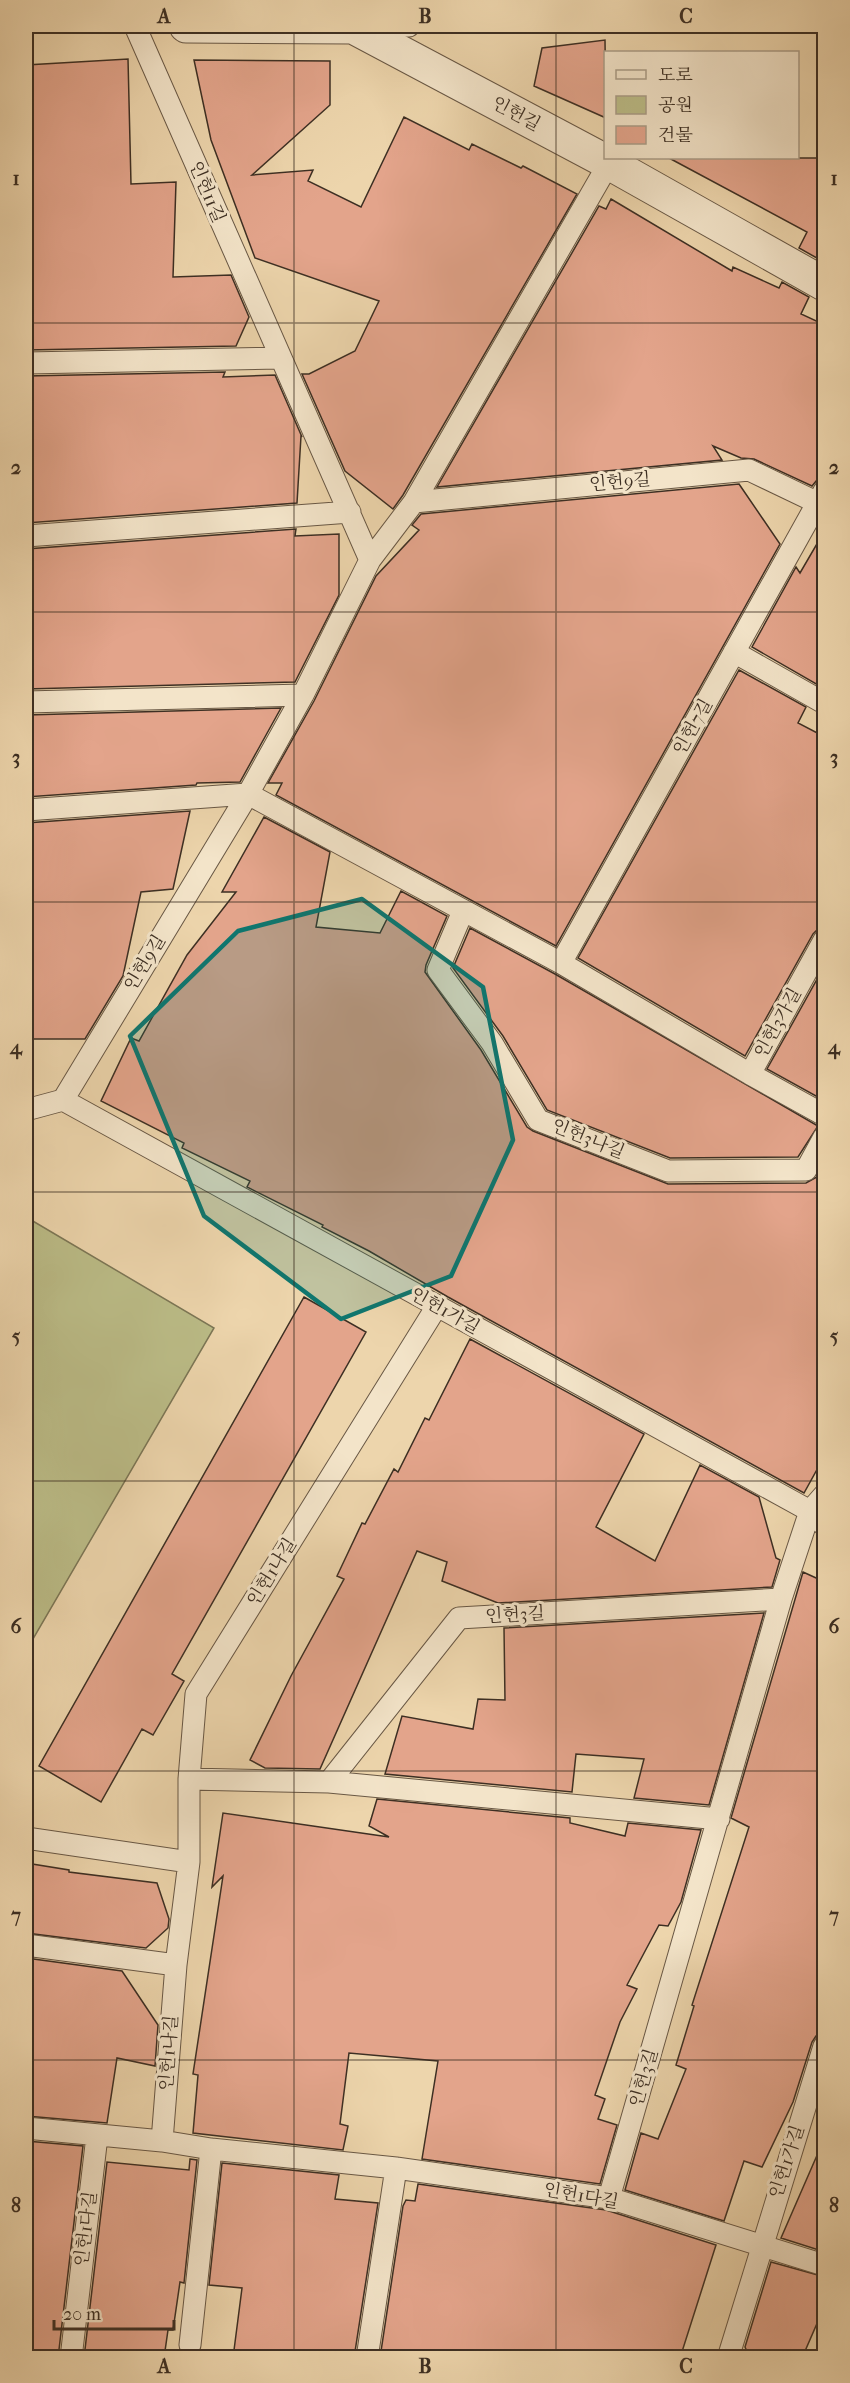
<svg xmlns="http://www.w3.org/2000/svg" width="850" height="2383" font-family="'IM FELL French Canon','Noto Serif KR',serif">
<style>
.green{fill:#bbbc87;stroke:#7c7655;stroke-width:1.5}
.building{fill:#e3a48b;stroke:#3d2f23;stroke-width:1.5}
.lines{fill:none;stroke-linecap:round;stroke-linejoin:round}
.lane-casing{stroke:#695845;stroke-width:23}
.street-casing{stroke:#695845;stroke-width:35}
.lane{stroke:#f3e4c9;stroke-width:21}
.street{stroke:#f3e4c9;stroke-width:33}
.marked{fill:#0f766e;fill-opacity:0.2;stroke:#0f766e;stroke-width:4.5;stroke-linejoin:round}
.grid{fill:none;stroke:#3d2f23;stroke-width:1.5;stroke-opacity:0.55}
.labels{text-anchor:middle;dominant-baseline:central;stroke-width:6;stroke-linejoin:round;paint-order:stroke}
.street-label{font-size:18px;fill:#3d2f23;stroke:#f3e4c9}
.neatline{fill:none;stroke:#3d2f23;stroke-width:2}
.grid-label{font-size:20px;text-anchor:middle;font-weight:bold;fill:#3d2f23}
</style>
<rect width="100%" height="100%" fill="#edd5ac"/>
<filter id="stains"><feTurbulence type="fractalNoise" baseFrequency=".00333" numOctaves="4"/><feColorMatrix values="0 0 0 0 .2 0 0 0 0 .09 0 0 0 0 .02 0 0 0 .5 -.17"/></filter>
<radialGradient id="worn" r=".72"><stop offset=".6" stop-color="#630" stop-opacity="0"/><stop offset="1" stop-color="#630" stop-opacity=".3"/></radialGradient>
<!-- green -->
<path class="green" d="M26,1217l188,111 -188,323z"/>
<!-- building -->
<path class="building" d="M605,40l1,78 -72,-32 8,-38z
M128,59l3,125 45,-2 -3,95 58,-2 18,42 -13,29 -210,4v-285z
M194,60l136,1v44l-78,70 61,-5 -5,11 53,26 43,-90 65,33 3,-6 49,24 2,-2 54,28 -174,301 -10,14 -48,-38 -43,-97h7l46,-23 24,-50 -124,-43 -44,-118z
M669,158h154l1,104 -25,-14 8,-16z
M611,199l121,72 1,-4 46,21 3,-6 27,15 -8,17 24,11v153l-8,2 -5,6 -58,-27 -13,-1 -28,-12 9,14 -285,27 162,-281 7,3z
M225,372l-2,5 52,-2 27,62 -1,-1 -4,67 -271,20v-147z
M739,484l41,60 -224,402 -280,-151 6,-12h-14l46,-82 62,-125 43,-46 -7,-5 9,-11z
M296,529l-1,7 44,-2v61l-44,87 -269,7v-140z
M825,530v142l-7,13 -66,-38 44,-80 4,6z
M739,670l67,37 -8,16 27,14v190l-7,2 -5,5 -68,122 -167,-98z
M281,708l-41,74 -43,1 -1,2 -170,12v-82z
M190,811l-17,78 -32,3 -18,84 -38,63h-59v-216z
M264,817l66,35 -14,75 64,6 21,-42 46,25 -21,49 -1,7 56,78 46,77 6,4 135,53 138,-1 11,-6 8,-14v292l-21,38 -356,-196 -79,-46 -47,-24 1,-2 -76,-38 3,-6 -68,-33 2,-5 -83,-42 30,-63 8,3 48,-86 49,-63h-14z
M470,928l85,46 263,152 -20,31 -128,1 -123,-48 -44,-74 -50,-68z
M825,965v136l-58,-32z
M304,1297l62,35 -194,342 12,7 -31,54 -11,-6 -41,73 -62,-36z
M470,1339l174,95 -48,93 59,34 45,-96 59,32 17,61 4,2 -8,27 -274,16 -56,-22 5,-19 -30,-11 -97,218 -55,-1 -15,-8 41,-84 53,-97 -7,-3 25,-53 3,1 29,-55 4,3 27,-54 4,2z
M803,1572l22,10v452l-9,2 -4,6 -19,60 -31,65 -18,-6 -20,60 -99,-31 16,-57 17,6 28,-70 -10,-4 18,-59 -2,-1 57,-178 -18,-9z
M764,1613l-55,192 -75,-7 10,-39 -68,-5 -4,38 -187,-18 17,-58 71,13 5,-30 27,1 -1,-72z
M377,1799l193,19v5l55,13 3,-13 73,7 -20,72 -13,24 -9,-1 -32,60 10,4 -17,33 -25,73 10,4 -7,20 19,6 -17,59 -178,-25 16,-98 -89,-8 -9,71 8,2 -5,24 -150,-17 5,-58 -5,-1 30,-198 -11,11 11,-74 166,24 -20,-11z
M26,1863l43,7v2l88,11 12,36 -1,9 -22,20 -120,-15z
M26,1958l96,13 36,54 -3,41 -38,-8 -10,65 -81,-7z
M825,2137v115l-44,-14z
M26,2141l57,5 -25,212h-32z
M190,2159l7,1 -13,123 -4,-1 -7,48h-5l-4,28h-80l23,-196 82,8z
M222,2163l117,12 -4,24 43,4 -24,155h-121l9,-70 -33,-3z
M418,2184l188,26 110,35 -36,113h-300l23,-152 3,-6 9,1z
M771,2262l54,15v28l-23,53h-52l-5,-11z"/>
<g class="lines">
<defs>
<path id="lane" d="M135,26l235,534
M358,27l51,-1
M26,363l253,-5
M414,502l335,-32 69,33
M26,536l324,-24
M734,652l90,51
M26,702l277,-7
M26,810l222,-16 313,169 189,111 74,41
M463,911l-25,59 54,73 46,77 130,51 138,-1 18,-33
M561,963l263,-472
M750,1074l74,-134
M63,1100l747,411 14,14
M26,1110l37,-10 185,-306 55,-99 67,-135 44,-58 195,-339
M189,1779l140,3 390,37
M329,1782l130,-164 322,-19
M26,1838l163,24
M26,1945l150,20
M26,2128l136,13 49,8 185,19 213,30 215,67
M162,2141l14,-176 13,-103v-83l7,-85 241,-388
M609,2198l172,-599 29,-88 14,-16
M190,2345l21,-196
M71,2358l26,-222
M367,2358l29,-190
M728,2358l96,-312"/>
<path id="street" d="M186,26l167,1 256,136 215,121"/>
</defs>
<!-- lane casing -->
<use href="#lane" class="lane-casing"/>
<!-- street casing -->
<use href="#street" class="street-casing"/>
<!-- lane -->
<use href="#lane" class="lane"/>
<!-- street -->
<use href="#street" class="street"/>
</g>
<!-- marked area -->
<path class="marked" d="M362,899l121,88 30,153 -62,136 -110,43 -137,-103 -74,-180 108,-105z"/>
<!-- grid -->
<path class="grid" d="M294,26v2332M556,26v2332M26,323h798M26,612h798M26,902h798M26,1192h798M26,1481h798M26,1771h798M26,2060h798"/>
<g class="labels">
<!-- street labels -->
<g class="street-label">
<text transform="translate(516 114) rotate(28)">인헌길</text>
<text transform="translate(207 192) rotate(67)">인헌11길</text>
<text transform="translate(620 482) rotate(-5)">인헌9길</text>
<text transform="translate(693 727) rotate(-61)">인헌7길</text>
<text transform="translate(145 963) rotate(-59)">인헌9길</text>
<text transform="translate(778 1023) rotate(-61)">인헌3가길</text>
<text transform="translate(588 1139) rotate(22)">인헌3나길</text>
<text transform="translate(445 1311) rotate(29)">인헌1가길</text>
<text transform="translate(272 1572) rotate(-58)">인헌1나길</text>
<text transform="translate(515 1615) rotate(-3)">인헌3길</text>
<text transform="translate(169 2053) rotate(-86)">인헌1나길</text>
<text transform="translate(644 2078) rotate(-74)">인헌3길</text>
<text transform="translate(787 2162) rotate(-72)">인헌1가길</text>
<text transform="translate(581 2196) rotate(10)">인헌1다길</text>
<text transform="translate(86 2229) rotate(-83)">인헌1다길</text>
</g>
</g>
<!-- margin -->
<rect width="850" height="2383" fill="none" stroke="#edd5ac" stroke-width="66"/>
<!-- legend -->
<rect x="604" y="51" width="195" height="108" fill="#f3e4c9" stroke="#aa9c87" stroke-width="1.5"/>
<rect x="616" y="70" width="30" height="9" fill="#f3e4c9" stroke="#aa9c87" stroke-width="1.5"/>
<text x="658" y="81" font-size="18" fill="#3d2f23">도로</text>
<rect x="616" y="96" width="30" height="18" fill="#bbbc87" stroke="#aa9c87" stroke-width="1.5"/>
<text x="658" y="111" font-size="18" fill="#3d2f23">공원</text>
<rect x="616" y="126" width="30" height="18" fill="#e3a48b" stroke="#aa9c87" stroke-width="1.5"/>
<text x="658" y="141" font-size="18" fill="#3d2f23">건물</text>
<!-- scale -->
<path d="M54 2320v9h120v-9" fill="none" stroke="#3d2f23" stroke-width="3"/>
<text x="63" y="2320" font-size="18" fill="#3d2f23" stroke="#f3e4c9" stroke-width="4.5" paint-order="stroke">20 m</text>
<rect x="33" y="33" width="784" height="2317" class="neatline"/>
<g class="grid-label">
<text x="164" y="23">A</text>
<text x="425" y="23">B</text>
<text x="686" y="23">C</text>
<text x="16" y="185">1</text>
<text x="834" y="185">1</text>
<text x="16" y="474">2</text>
<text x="834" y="474">2</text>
<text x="16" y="764">3</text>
<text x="834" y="764">3</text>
<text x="16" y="1054">4</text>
<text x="834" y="1054">4</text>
<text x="16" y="1343">5</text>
<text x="834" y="1343">5</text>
<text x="16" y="1633">6</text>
<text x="834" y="1633">6</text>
<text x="16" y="1922">7</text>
<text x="834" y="1922">7</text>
<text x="16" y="2212">8</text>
<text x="834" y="2212">8</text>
<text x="164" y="2373">A</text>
<text x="425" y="2373">B</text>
<text x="686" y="2373">C</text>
</g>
<rect width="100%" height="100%" filter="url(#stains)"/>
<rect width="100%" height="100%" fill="url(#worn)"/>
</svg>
